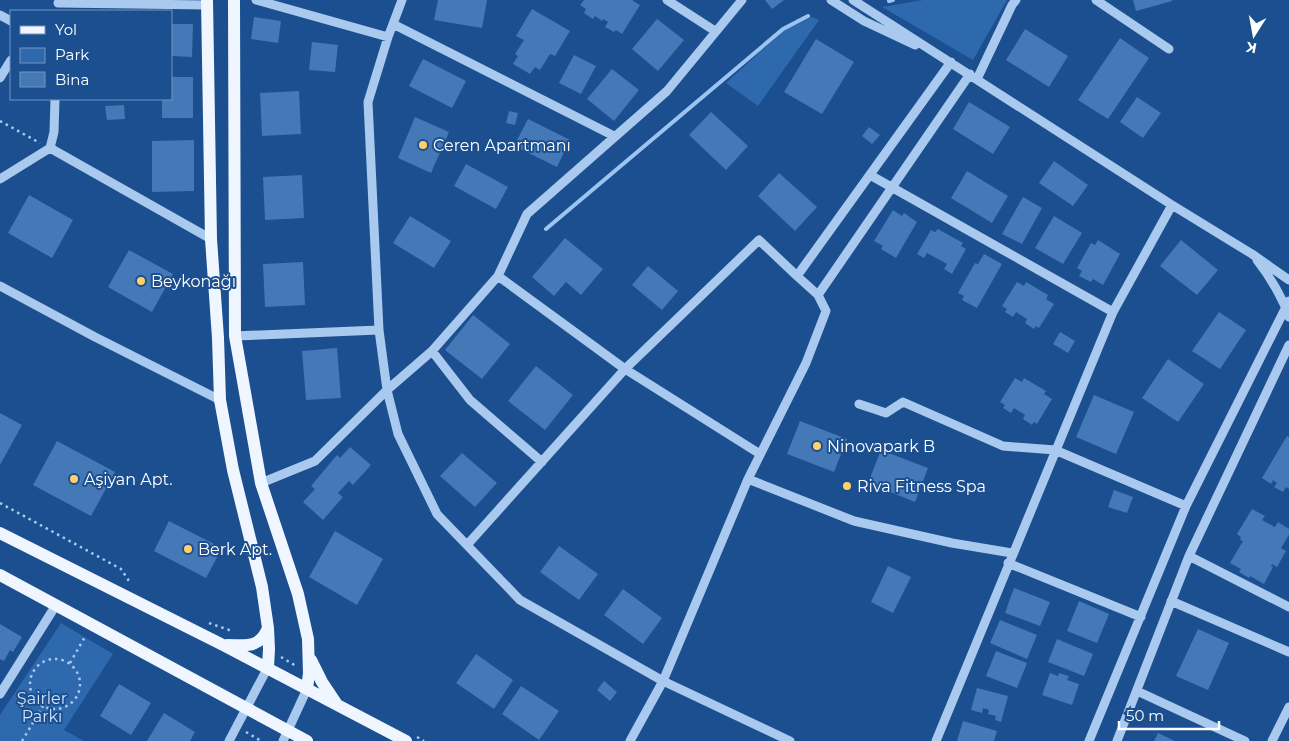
<svg xmlns="http://www.w3.org/2000/svg" width="1289" height="741" font-family="Montserrat,sans-serif">
<style>
.green{fill:#2e69ad}
.lines{fill:none;stroke-linecap:round;stroke-linejoin:round}
.stream{stroke:#9cc4f0;stroke-width:4}
.building{fill:#4478b7}
.path{stroke:#a9c9ee;stroke-width:2.5;stroke-dasharray:2.5 4;stroke-linecap:butt}
.minor{stroke:#a9c9ee;stroke-width:9}
.major{stroke:#f0f6ff;stroke-width:12}
.poi-dot{fill:#ffd166;stroke:#1b4f8f;stroke-width:2}
.labels{text-anchor:middle;dominant-baseline:central;stroke-width:4;stroke-linejoin:round;paint-order:stroke}
.poi-label{font-size:16px;fill:#fff;stroke:#1b4f8f;text-anchor:start}
.park-label{font-size:16px;fill:#cfe3fa;stroke:#1b4f8f}
</style>
<rect width="100%" height="100%" fill="#1b4f8f"/>
<!-- green -->
<path class="green" d="M923,0h84l-34,60 -91,-53z
M812,17l7,3 -61,86 -32,-23 58,-53z
M61,623l52,31 -49,76 20,11h-84v-26z"/>
<g class="lines">
<!-- stream -->
<path class="stream" d="M889,1l4,-1
M546,229l237,-200 25,-13"/>
</g>
<!-- building -->
<path class="building" d="M438,0h49l-5,28 -48,-8z
M584,0h48l8,5 -18,29 -6,-4 -2,2 -9,-5 3,-5 -5,-3 -1,2 -7,-5 -2,3 -9,-6 2,-4 -6,-4z
M765,0h19l-12,9z
M1133,0h39v1l-36,10z
M532,9l38,22 -15,25 -5,-2 -10,16 -5,-3 -5,7 -17,-10 5,-8 -3,-2 9,-14 -8,-4z
M254,17l27,4 -3,22 -27,-4z
M657,19l27,21 -26,31 -26,-22z
M171,24h22l-1,33 -21,-1z
M1025,29l43,27 -19,31 -43,-27z
M1120,38l29,20 -41,61 -30,-19z
M816,39l38,23 -32,52 -38,-22z
M312,42l26,3 -3,27 -26,-2z
M574,55l22,11 -15,28 -22,-11z
M423,59l43,22 -14,27 -43,-22z
M612,69l27,21 -25,31 -27,-22z
M171,77h22v41h-31v-19h9z
M299,91l2,43 -39,2 -2,-43z
M1137,97l24,16 -18,25 -23,-16z
M969,102l41,25 -17,27 -40,-25z
M124,105l1,14 -18,1 -2,-14z
M509,111l9,2 -3,12 -9,-2z
M711,112l37,34 -22,24 -37,-35z
M415,117l34,15 -18,41 -33,-15z
M528,119l42,21 -13,27 -43,-21z
M869,127l11,8 -8,9 -10,-8z
M194,140v51l-42,1v-51z
M1054,161l34,24 -15,21 -34,-23z
M466,164l42,23 -12,22 -42,-23z
M967,171l41,25 -16,27 -41,-25z
M779,173l38,34 -22,24 -37,-35z
M302,175l2,43 -39,2 -2,-43z
M29,195l44,25 -21,38 -44,-25z
M1023,197l19,11 -20,36 -20,-10z
M893,210l9,6 2,-3 13,9 -21,36 -15,-9 2,-3 -9,-5z
M410,216l41,25 -17,27 -41,-25z
M1054,216l28,17 -19,31 -28,-16z
M938,229l25,14 -2,3 5,3 -14,25 -8,-5 3,-5 -20,-11 -3,5 -7,-4 14,-24 4,2z
M565,238l38,31 -22,26 -15,-13 -12,14 -22,-19z
M1098,240l22,14 -17,31 -10,-6 -2,3 -12,-6 3,-5 -5,-3 14,-25 4,2z
M1181,240l37,30 -21,25 -37,-29z
M129,250l44,24 -21,38 -44,-25z
M984,254l18,10 -25,44 -15,-8 2,-4 -6,-3 17,-30 3,1z
M303,262l2,43 -40,2 -2,-43z
M648,266l30,25 -16,19 -30,-25z
M1017,282l7,4 2,-4 22,13 -2,4 8,5 -15,24 -3,-2 -2,3 -9,-6 2,-4 -11,-7 -3,5 -8,-5 2,-3 -5,-3z
M1219,312l27,18 -26,39 -28,-18z
M473,315l37,29 -28,35 -37,-29z
M1060,332l15,9 -7,12 -15,-9z
M337,348l4,50 -35,2 -4,-49z
M1168,359l36,25 -26,38 -36,-24z
M536,366l37,29 -28,35 -37,-29z
M1015,378l7,4 2,-4 22,13 -2,3 8,5 -15,25 -3,-2 -2,3 -9,-6 2,-4 -11,-7 -3,5 -8,-5 2,-3 -5,-3z
M1094,395l40,17 -18,42 -40,-17z
M0,413l22,12 -22,40z
M800,421l47,18 -13,33 -47,-18z
M1287,436l2,1v52l-3,-2 -3,5 -9,-5 3,-4 -4,-3 -2,4 -9,-6z
M57,441l58,31 -24,44 -58,-31z
M350,447l21,18 -18,20 -4,-4 -11,12 5,4 -20,23 -20,-18 12,-13 -4,-3 26,-31 3,3z
M881,450l47,18 -13,34 -47,-19z
M462,453l35,30 -22,24 -35,-31z
M1114,490l19,7 -6,16 -19,-6z
M1252,509l13,7 -3,4 13,7 3,-5 11,7v6l-8,13 5,3 -9,16 -5,-3 -1,2 2,1 -9,17 -14,-8 -1,2 -10,-6 2,-3 -11,-6 13,-22 -3,-1 1,-3 -4,-3z
M169,521l53,27 -16,30 -52,-27z
M335,531l48,28 -26,46 -48,-28z
M559,546l39,28 -19,26 -39,-28z
M888,566l23,11 -18,36 -22,-11z
M1014,588l36,14 -10,24 -35,-13z
M623,589l39,29 -19,26 -39,-29z
M1079,601l30,13 -12,29 -30,-12z
M1000,620l37,15 -10,24 -37,-16z
M0,624l22,13 -9,15 -3,-2 -6,11 -4,-2z
M1198,629l31,14 -21,47 -32,-14z
M1057,639l36,15 -9,22 -36,-14z
M996,651l31,12 -10,25 -31,-12z
M476,654l37,26 -19,29 -38,-26z
M1050,673l8,3 1,-3 10,3 -2,4 12,4 -7,21 -30,-10z
M604,681l13,11 -7,9 -13,-11z
M119,684l32,19 -20,32 -31,-19z
M521,686l38,25 -20,29 -37,-26z
M977,688l31,8 -7,26 -6,-2 1,-4 -8,-2 1,-4 -6,-2 -1,5 -11,-3z
M164,713l31,19 -5,9h-43z
M963,721l34,10 -3,10h-37z
M1158,733l17,8h-21z"/>
<g class="lines">
<!-- path -->
<path class="path" d="M0,121l40,22
M0,503l121,66 10,15
M209,623l23,8
M281,657l15,9
M30 684a25 25 0 1 1 50 0a25 25 0 1 1-50 0Z
M70,663l16,-28
M246,732l15,9
M417,737l7,4
M22,741l21,-35"/>
<!-- minor -->
<path class="minor" d="M256,0l132,37 5,-13 221,112
M667,0l48,31
M831,0l33,21 51,24
M853,0l319,205 80,49 37,26
M1096,0l73,49
M58,3l149,2
M0,15l11,6
M393,24l9,-24
M0,78l11,-18
M977,79l35,-74 4,-5
M50,148l161,91
M870,175l243,137
M0,179l50,-31 4,-16 1,-33
M1257,260c11,14 19,27 26,42 3,5 3,11 6,15
M0,286l95,51 125,63
M818,295l152,-221
M379,330l8,60 11,44 39,80 83,86 143,81 127,60
M235,336l144,-6 -11,-228 20,-65
M432,351l38,49 72,62
M859,404l27,9 17,-11 100,44 52,4 131,56
M760,454l-135,-85 134,-129 38,36
M748,479l106,42 98,22 60,10
M261,483l54,-22 72,-71 45,-39 66,-75 29,-62 140,-123 75,-91
M467,545l158,-176 -127,-93
M1189,556l100,51
M1008,563l133,54
M1171,601l118,51
M1137,691l108,50
M0,694l56,-89
M229,741l39,-74
M283,741l24,-52
M630,741l33,-60 85,-202 58,-116 20,-52 -8,-16 -21,-19 154,-214
M936,741l177,-429 59,-107
M1089,741l97,-235 103,-205
M1117,741l72,-185 100,-211
M1272,741l17,-34"/>
<!-- major -->
<path class="major" d="M207,0l4,239 7,99 2,62 13,70 29,117 6,41 1,21 -1,18
M234,0l1,336 26,147 37,111 10,45 1,34 -2,16
M0,533l223,112 183,96
M0,575l307,166
M227,645c19,0 32,4 41,-17
M311,660l11,22 14,21"/>
</g>
<!-- markers -->
<g class="poi-dot">
<circle cx="423" cy="145" r="5"/>
<circle cx="141" cy="281" r="5"/>
<circle cx="817" cy="446" r="5"/>
<circle cx="74" cy="479" r="5"/>
<circle cx="847" cy="486" r="5"/>
<circle cx="188" cy="549" r="5"/>
</g>
<g class="labels">
<!-- poi labels -->
<g class="poi-label">
<text x="433" y="145">Ceren Apartmanı</text>
<text x="151" y="281">Beykonağı</text>
<text x="827" y="446">Ninovapark B</text>
<text x="84" y="479">Aşiyan Apt.</text>
<text x="857" y="486">Riva Fitness Spa</text>
<text x="198" y="549">Berk Apt.</text>
</g>
<!-- park labels -->
<g class="park-label">
<text x="42" y="698">Şairler<tspan x="42" dy="18">Parkı</tspan></text>
</g>
</g>
<!-- legend -->
<rect x="10" y="10" width="162" height="90" fill="#1b4f8f" stroke="#7695bc"/>
<rect x="20" y="26" width="25" height="8" fill="#f0f6ff" stroke="#7695bc"/>
<text x="55" y="35" font-size="15" fill="#ffffff">Yol</text>
<rect x="20" y="48" width="25" height="15" fill="#2e69ad" stroke="#7695bc"/>
<text x="55" y="60" font-size="15" fill="#ffffff">Park</text>
<rect x="20" y="72" width="25" height="15" fill="#4478b7" stroke="#7695bc"/>
<text x="55" y="85" font-size="15" fill="#ffffff">Bina</text>
<!-- north arrow -->
<g transform="translate(1254 35) rotate(191)" stroke="#1b4f8f" stroke-width="4" paint-order="stroke">
<path d="M0-4L9 19L0 12L-9 19Z" fill="#ffffff"/>
<text y="-8" font-size="14" font-weight="bold" text-anchor="middle" fill="#ffffff">K</text>
</g>
<!-- scale -->
<path d="M1119 721v8h100v-8" fill="none" stroke="#ffffff" stroke-width="2.5"/>
<text x="1126" y="721" font-size="15" fill="#ffffff" stroke="#1b4f8f" stroke-width="4" paint-order="stroke">50 m</text>
</svg>
